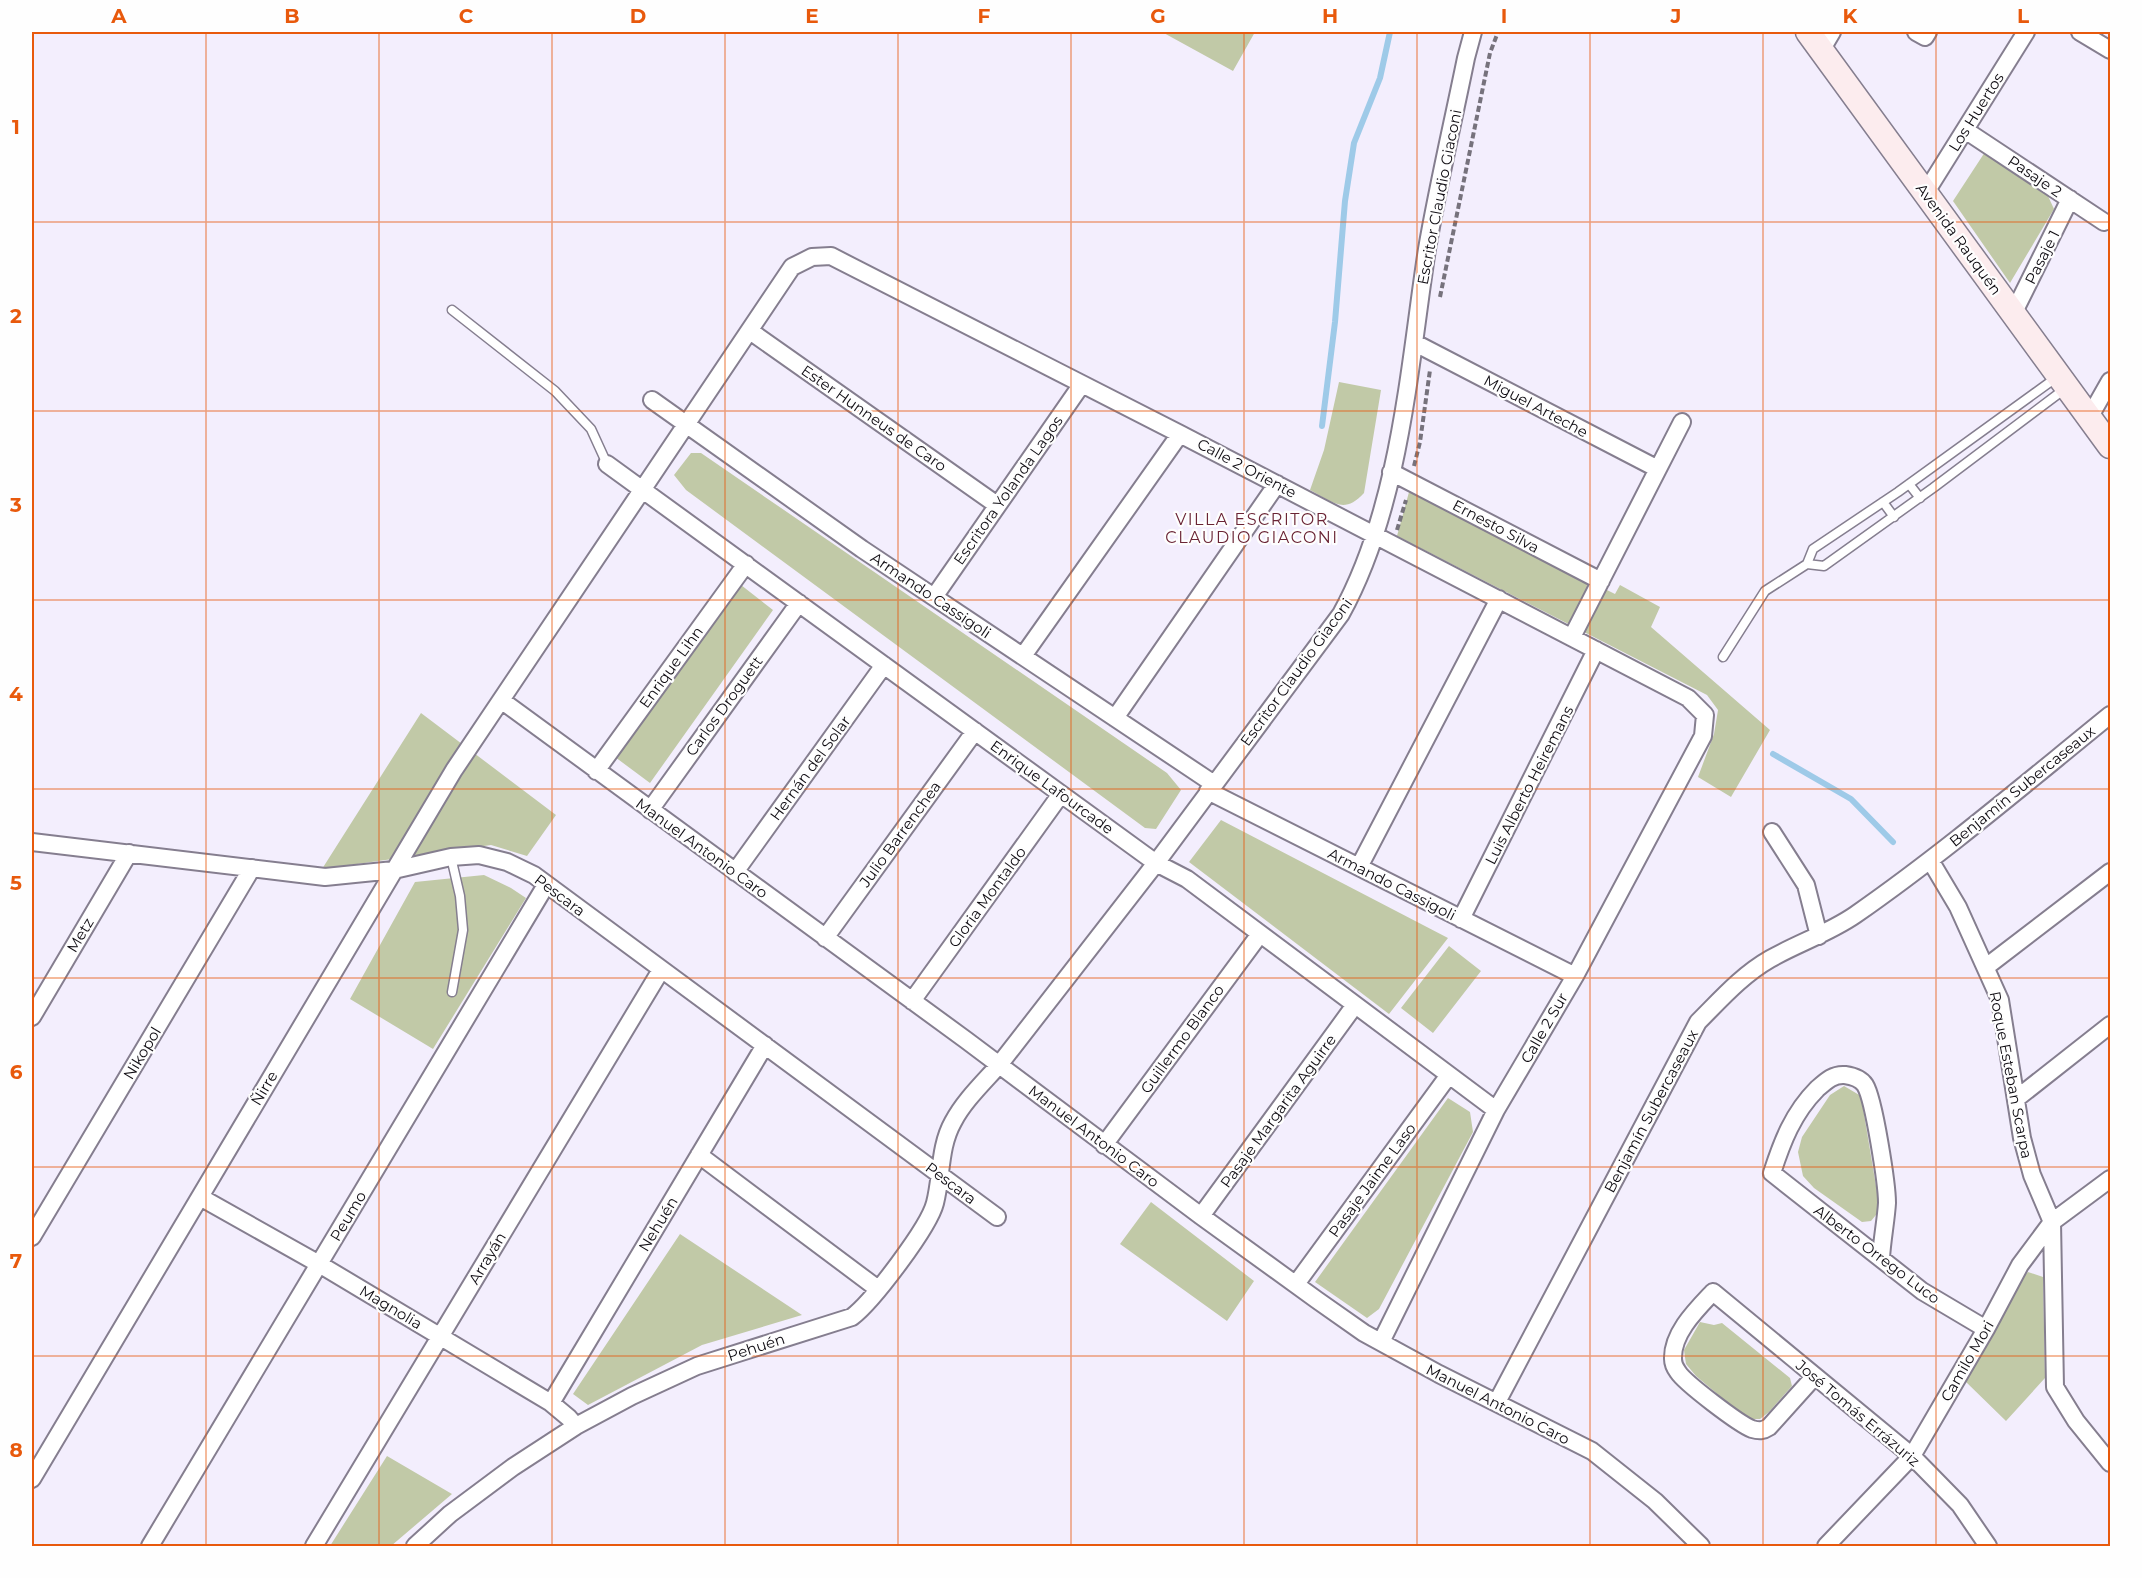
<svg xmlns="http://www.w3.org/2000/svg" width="2142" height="1578" font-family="Montserrat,sans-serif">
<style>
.green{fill:#c1c9a7}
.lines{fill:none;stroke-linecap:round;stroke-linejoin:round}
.stream{stroke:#9ecae8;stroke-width:6}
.service-casing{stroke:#857e8f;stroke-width:11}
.minor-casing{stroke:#857e8f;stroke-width:20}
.secondary-casing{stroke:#857e8f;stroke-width:27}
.path{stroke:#76727c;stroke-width:4;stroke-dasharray:6 3;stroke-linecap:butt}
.service{stroke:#fff;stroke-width:8}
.minor{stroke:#fff;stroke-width:16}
.secondary{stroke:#fcecee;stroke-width:24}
.grid{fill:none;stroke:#e8590c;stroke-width:1.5;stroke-opacity:0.55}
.labels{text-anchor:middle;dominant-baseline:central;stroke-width:4.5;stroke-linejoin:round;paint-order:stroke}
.street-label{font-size:15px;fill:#0e0b11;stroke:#fefefe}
.neighbourhood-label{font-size:16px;letter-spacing:1.5px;fill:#6a2435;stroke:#fefefe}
.neatline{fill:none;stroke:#e8590c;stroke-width:2}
.grid-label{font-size:20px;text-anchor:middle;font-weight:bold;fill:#e8590c}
</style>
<rect width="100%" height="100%" fill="#f3eefd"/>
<!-- green -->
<path class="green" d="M1162,32h93l-22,39z
M1985,152l63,44 6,13 -44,74 -57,-82z
M1339,382l42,8 -17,103c-20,22 -31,9 -54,-3l14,-40z
M691,453h10l466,320 14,17 -25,39 -11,-1 -459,-338 -12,-15z
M1409,492l206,102 5,-9 40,22 -9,20 119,103 -39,67 -33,-20 16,-43 4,-24 -11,-15 -310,-159z
M741,585l32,25 -123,173 -35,-26z
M421,713l135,102 -29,41 -36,-11 -169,24z
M1221,820l227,118 -59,76 -200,-152z
M484,875l27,13 15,10 -93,151 -83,-50 65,-117z
M1449,946l32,25 -48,62 -32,-25z
M1844,1086l17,10 19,114 -9,11 -9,1 -48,-34 -11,-12 -5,-24 4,-15 28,-42z
M1448,1098l22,14 3,20 -94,177 -12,9 -52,-36z
M1151,1202l103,79 -27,40 -107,-77z
M680,1234l122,81 -100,30 -114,60 -15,-11z
M2028,1272l15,5 2,101 -39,43 -41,-40 57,-103z
M1700,1322l14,3 8,-2 68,55 2,8 -23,26 -9,7h-13l-51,-43 -10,-12 -2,-14z
M387,1456l65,38 -61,52h-61z"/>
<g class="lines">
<!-- stream -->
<path class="stream" d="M1322,426l13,-104 10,-121 9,-58 26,-65 10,-46
M1773,754l78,45 42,43"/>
<defs>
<path id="service" d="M452,310l103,81 36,38 16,35
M1909,484l11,14
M1883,502l11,15
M1807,564l6,-15 85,-57 159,-115
M1723,657l42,-66 42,-27 17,2 109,-78 133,-100
M451,857l9,39 3,34 -11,62"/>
<path id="minor" d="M1916,32l9,5 3,-5
M2080,32l30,18
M1822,49l10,-17
M1965,130l139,92
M1926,192l100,-160
M2013,314l57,-115
M750,331l247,174
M1415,343l243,126
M652,400l210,149 352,235
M2089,418l21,-37
M607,464l549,399 31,16 309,231
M1391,472l210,109
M934,597l148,-213
M1572,637l110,-215
M1023,656l157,-222
M501,700l465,340 235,176 116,84 47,33 75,41 153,77 63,50 46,45
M1115,718l162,-234
M596,771l150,-207
M1208,791l367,185
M650,810l149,-207
M1772,832l34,53 13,51
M32,842l293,35 69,-7 57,-13 28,-2 28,7 27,13 463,342
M1930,860l28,47 42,93 22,138 10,37 20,47 3,165 21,34 34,42
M1359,867l140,-268
M735,872l149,-207
M1461,919l135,-269
M825,938l150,-207
M1986,967l124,-95
M912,1001l149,-207
M32,1017l97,-164
M2016,1099l94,-74
M1104,1145l156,-211
M699,1155l179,134
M200,1197l119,67 232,139 18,15 7,8
M1201,1216l154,-211
M32,1237l220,-369
M1881,1258c1,-18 5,-38 6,-55 0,-18 -13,-104 -22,-118 -4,-6 -13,-9 -20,-10 -12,-1 -19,6 -28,14 -24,24 -35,53 -45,84l150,118 64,38
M1296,1284l153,-209
M1814,1377l-45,50c-6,4 -10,4 -17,2 -13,-5 -67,-46 -74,-57 -3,-4 -5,-9 -5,-13 -1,-26 24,-50 40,-67l199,164 48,49 28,41
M1497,1402l201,-380c23,-23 44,-47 72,-63 28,-16 59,-26 85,-44 89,-62 171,-132 255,-200
M551,1403l214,-358
M32,1479l422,-709 338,-503 20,-10 19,-1 349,178 508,264 17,17 -2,21 -128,240 -79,134 -115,232
M150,1546l396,-661
M314,1546l347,-576
M415,1546l35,-32 63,-47 63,-41 56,-30 65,-30 155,-49c21,-16 77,-90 83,-114 7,-27 4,-56 18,-81 11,-21 30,-39 46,-57l157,-202 185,-249c59,-107 68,-246 86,-365 11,-64 26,-127 39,-191l7,-26
M1826,1546l86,-90 74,-127 34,-64 32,-43 58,-43"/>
<path id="secondary" d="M1808,32l302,414"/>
</defs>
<!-- service casing -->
<use href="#service" class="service-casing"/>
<!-- minor casing -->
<use href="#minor" class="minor-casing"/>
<!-- secondary casing -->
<use href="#secondary" class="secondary-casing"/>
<!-- path -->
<path class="path" d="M1440,297l50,-244 8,-21
M1414,466l6,-24 10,-72
M1397,530l9,-30"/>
<!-- service -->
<use href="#service" class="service"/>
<!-- minor -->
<use href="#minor" class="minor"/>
<!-- secondary -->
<use href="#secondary" class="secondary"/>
</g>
<!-- grid -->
<path class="grid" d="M206,32v1514M379,32v1514M552,32v1514M725,32v1514M898,32v1514M1071,32v1514M1244,32v1514M1417,32v1514M1590,32v1514M1763,32v1514M1936,32v1514M32,222h2078M32,411h2078M32,600h2078M32,789h2078M32,978h2078M32,1167h2078M32,1356h2078"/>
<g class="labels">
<!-- street labels -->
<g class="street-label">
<text transform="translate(1976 112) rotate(-58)">Los Huertos</text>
<text transform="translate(2035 176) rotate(34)">Pasaje 2</text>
<text transform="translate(1439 197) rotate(-79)">Escritor Claudio Giaconi</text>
<text transform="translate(1959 239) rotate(54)">Avenida Rauquén</text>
<text transform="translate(2042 257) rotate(-63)">Pasaje 1</text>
<text transform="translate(1536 406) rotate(28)">Miguel Arteche</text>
<text transform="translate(874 418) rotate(35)">Ester Hunneus de Caro</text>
<text transform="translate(1247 468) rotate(28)">Calle 2 Oriente</text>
<text transform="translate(1008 490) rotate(-55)">Escritora Yolanda Lagos</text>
<text transform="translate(1496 526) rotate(28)">Ernesto Silva</text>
<text transform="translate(931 595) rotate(34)">Armando Cassigoli</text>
<text transform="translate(671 667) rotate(-54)">Enrique Lihn</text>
<text transform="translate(1296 672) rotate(-54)">Escritor Claudio Giaconi</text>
<text transform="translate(724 706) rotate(-54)">Carlos Droguett</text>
<text transform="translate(810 768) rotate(-54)">Hernán del Solar</text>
<text transform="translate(1529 785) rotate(-63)">Luis Alberto Heiremans</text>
<text transform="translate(2022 786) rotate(-39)">Benjamín Subercaseaux</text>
<text transform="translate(1052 787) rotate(36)">Enrique Lafourcade</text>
<text transform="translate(900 834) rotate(-54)">Julio Barrenchea</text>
<text transform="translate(702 848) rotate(36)">Manuel Antonio Caro</text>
<text transform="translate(1392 884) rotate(27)">Armando Cassigoli</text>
<text transform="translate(560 895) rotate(37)">Pescara</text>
<text transform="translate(987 897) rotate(-54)">Gloria Montaldo</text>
<text transform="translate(80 935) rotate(-59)">Metz</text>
<text transform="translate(1544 1028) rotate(-60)">Calle 2 Sur</text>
<text transform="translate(1182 1039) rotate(-54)">Guillermo Blanco</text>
<text transform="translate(142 1053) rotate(-59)">Nikopol</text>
<text transform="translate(2011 1075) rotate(79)">Roque Esteban Scarpa</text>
<text transform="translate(264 1088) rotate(-59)">Ñirre</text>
<text transform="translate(1278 1111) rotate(-54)">Pasaje Margarita Aguirre</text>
<text transform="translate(1651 1111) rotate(-62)">Benjamín Subercaseaux</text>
<text transform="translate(1094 1136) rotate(37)">Manuel Antonio Caro</text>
<text transform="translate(1372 1180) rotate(-54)">Pasaje Jaime Laso</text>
<text transform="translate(951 1183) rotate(37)">Pescara</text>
<text transform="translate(348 1216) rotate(-59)">Peumo</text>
<text transform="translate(658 1224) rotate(-59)">Nehuén</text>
<text transform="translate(1877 1254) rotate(37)">Alberto Orrego Luco</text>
<text transform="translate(487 1258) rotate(-59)">Arrayán</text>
<text transform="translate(391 1307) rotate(31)">Magnolia</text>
<text transform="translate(756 1347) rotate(-18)">Pehuén</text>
<text transform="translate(1967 1361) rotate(-60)">Camilo Mori</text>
<text transform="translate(1498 1404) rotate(27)">Manuel Antonio Caro</text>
<text transform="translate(1858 1413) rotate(40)">José Tomás Errázuriz</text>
</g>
<!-- neighbourhood labels -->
<g class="neighbourhood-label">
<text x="1252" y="519">VILLA ESCRITOR<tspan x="1252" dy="18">CLAUDIO GIACONI</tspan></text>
</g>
</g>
<!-- border -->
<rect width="2142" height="1578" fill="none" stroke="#fefefe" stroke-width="66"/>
<rect x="33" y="33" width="2076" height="1512" class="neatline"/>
<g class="grid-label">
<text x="119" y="23">A</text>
<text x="292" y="23">B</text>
<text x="466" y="23">C</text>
<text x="638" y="23">D</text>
<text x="812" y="23">E</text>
<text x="984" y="23">F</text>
<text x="1158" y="23">G</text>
<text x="1330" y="23">H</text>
<text x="1504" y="23">I</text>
<text x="1676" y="23">J</text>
<text x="1850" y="23">K</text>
<text x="2023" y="23">L</text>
<text x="16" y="134">1</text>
<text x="16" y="323">2</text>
<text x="16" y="512">3</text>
<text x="16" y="701">4</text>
<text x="16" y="890">5</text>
<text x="16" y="1079">6</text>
<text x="16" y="1268">7</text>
<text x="16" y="1457">8</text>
</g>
</svg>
